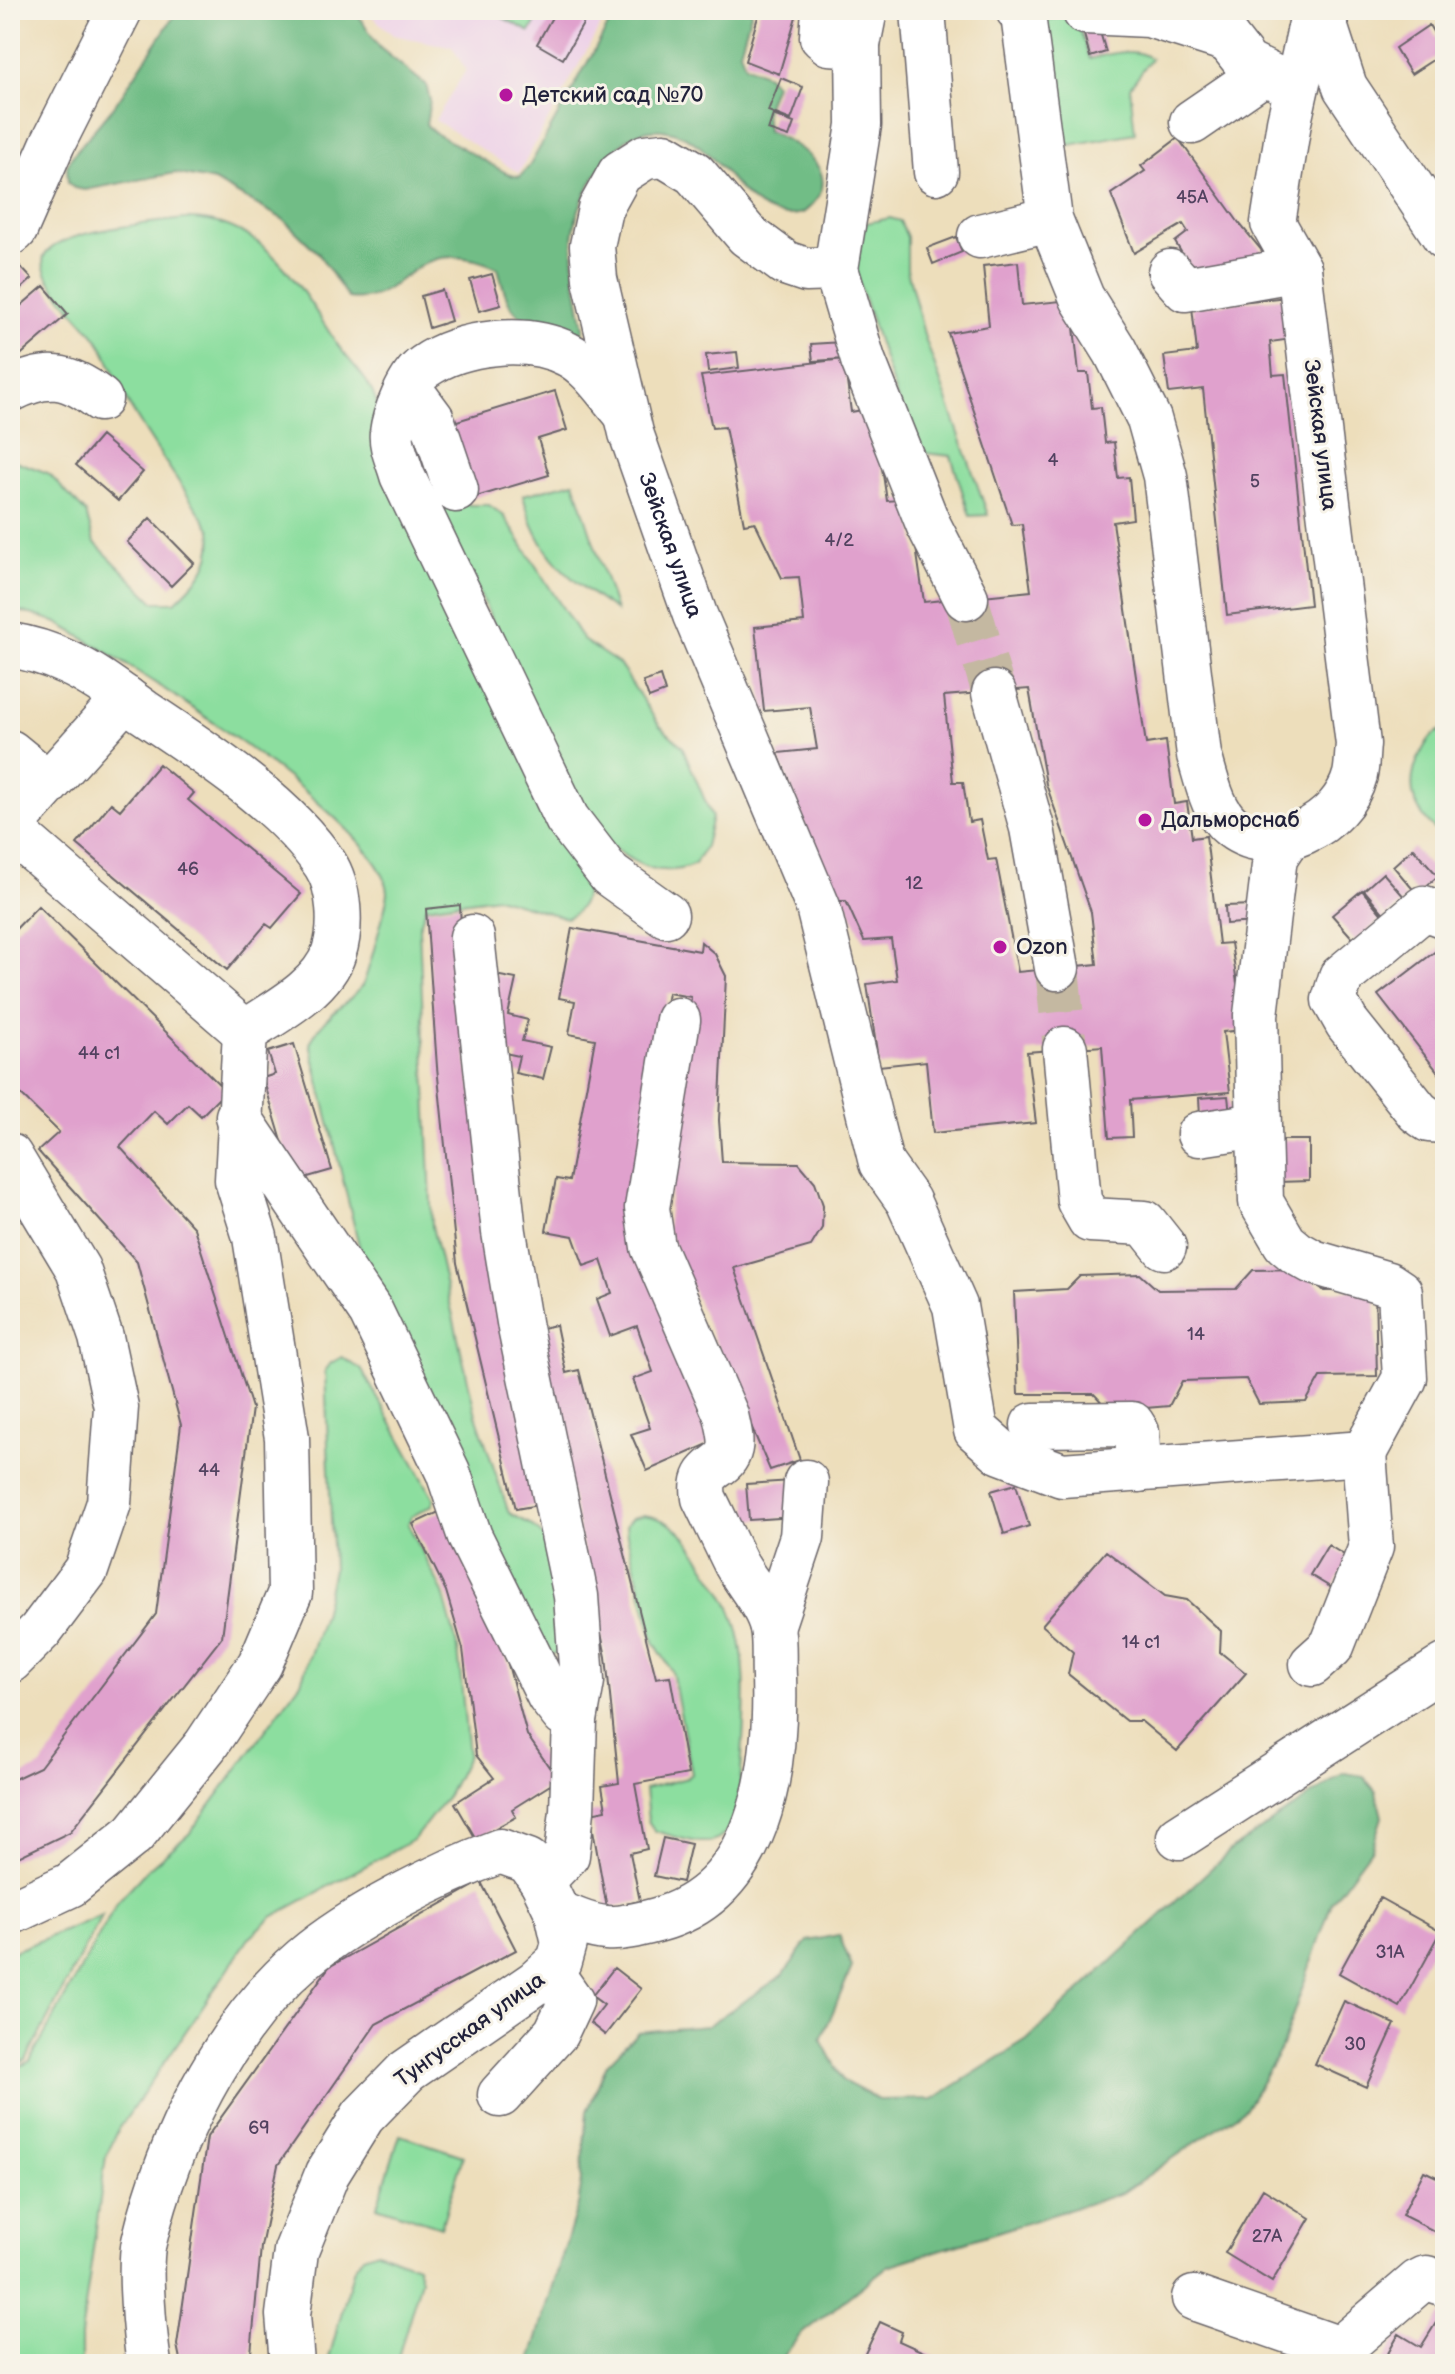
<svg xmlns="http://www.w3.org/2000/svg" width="1455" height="2374" font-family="'Balsamiq Sans',sans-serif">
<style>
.built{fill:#edd0e8}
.green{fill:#8cde9f;stroke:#57806d;stroke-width:2}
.forest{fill:#71bd86;stroke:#4a7060;stroke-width:2}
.building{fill:#e0a1cd;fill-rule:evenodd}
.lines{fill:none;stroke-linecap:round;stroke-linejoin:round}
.minor-tunnel{stroke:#c4b8a1;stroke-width:44;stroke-dasharray:44 22;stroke-linecap:butt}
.minor-casing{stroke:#696468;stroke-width:47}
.minor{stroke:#fff;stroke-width:44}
.poi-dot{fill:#b5179e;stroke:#f7f3e8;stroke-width:3}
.labels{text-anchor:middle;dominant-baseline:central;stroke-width:6;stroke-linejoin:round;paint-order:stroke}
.number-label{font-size:18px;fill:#524260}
.poi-label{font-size:22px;fill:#22223b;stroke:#f7f3e8;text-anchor:start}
.street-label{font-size:22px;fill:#22223b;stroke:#f7f3e8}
</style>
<rect width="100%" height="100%" fill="#f7f3e8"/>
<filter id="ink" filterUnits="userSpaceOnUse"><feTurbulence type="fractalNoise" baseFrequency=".0125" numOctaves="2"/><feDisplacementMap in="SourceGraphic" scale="16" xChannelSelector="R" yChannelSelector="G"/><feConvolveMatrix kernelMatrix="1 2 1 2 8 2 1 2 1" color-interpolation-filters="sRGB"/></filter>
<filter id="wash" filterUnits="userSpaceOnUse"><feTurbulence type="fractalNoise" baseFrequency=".006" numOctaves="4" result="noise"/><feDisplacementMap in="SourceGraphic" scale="32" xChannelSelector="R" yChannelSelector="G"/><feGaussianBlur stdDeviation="1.8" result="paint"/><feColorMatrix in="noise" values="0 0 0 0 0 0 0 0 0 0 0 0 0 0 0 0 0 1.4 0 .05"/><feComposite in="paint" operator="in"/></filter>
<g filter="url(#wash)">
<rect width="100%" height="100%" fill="#eddebb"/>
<!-- built -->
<path class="built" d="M365,10h244l-90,163 -84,-53 31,-50 -14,-23 -59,-12z"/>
<!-- green -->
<path class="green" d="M488,10h55l-13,22z
M1069,16l10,11 11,32c18,-5 46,-13 61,0l-21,28 5,46 -65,12 -12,-7 -18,-117z
M890,218l10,3 7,16v32l18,69 63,177 -18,1 -19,-60 -36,-4 -61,-184 12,-45z
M185,219c79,-1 112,64 150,122 17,26 33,33 43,66l210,465c0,17 -4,41 -22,46l-69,-21 -71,10 -7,21 13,298 44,189 33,98 21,11 18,16 16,112 -19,3 -185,-405 -50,-206c11,-27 34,-36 52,-58 4,-5 26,-86 26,-94 -4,-68 -268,-235 -331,-269 -14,-7 -32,-10 -47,-14v-150l38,14 38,40 8,29 60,60h21c24,-22 40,-39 36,-72 -28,-43 -59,-85 -84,-129 -12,-21 -18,-48 -33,-66 -12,-16 -61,-61 -49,-80 16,-26 110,-32 140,-36z
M407,418l62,87h20l15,11 79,124 36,24 40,61 23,21 30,71 -7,29 -10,18c-45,21 -83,-14 -111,-46l-181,-389z
M574,482l42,129c-49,-34 -78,-55 -93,-116z
M1445,728v111c-28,-24 -43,-47 -25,-84 7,-14 10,-20 25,-27z
M342,1357l20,13 72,129 -2,6 -21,12 -3,7 35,69 15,56 10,106 -20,40 -35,45 -141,77 -22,20 -131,192 -13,27 -25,180v28h-71v-291l20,-12 88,-160 30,-32 41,-35 112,-152 22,-67 10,-46 -8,-198 6,-8z
M644,1515c30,4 45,24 59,48 9,14 19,28 26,42 21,47 16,102 13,152 -2,23 -1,66 -22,81 -15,11 -48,-3 -65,-7l-7,-10 -3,-32 42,-11 5,-4 -20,-103 -18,-29 -27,-106 -1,-11 6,-7z
M102,1915l-76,145 -16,6v-113z
M400,2135l63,21 -22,71 -64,-21z
M377,2251l40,15 4,13 -25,85h-65l-2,-6 25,-90 9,-12z"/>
<!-- forest -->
<path class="forest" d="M178,10h177l25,38 46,37 4,15 -4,24 6,7 78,44 10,2 10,-12 87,-155h135l-12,41 5,14 22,10 8,9 -10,27 2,20c37,15 82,46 36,82 -65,17 -78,-77 -141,-83 -28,-2 -43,13 -59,35 -44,60 -30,96 -19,164l-2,5c-11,4 -20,0 -31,-4 -40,-12 -43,-23 -53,-62 -89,-39 -91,38 -150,30l-30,-45 -35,-34 -69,-38 -39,-8 -90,17 -11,-2 -6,-5 -1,-17 6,-11 42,-50z
M1344,1773l19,3 13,16 6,25 -10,31 -40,54 -51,147 -35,59 -124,85 -234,73 -88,69 -22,29h-249l50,-163 8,-90 20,-47 31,-32 69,-6 76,-51 25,-34 31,-6 13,32 -31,73 22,41 36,19 54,-1 94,-59 205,-191z"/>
<g id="blocks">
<!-- building -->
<path class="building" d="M556,10h35l-28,49 -26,-15z
M760,10h38l-19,64 -34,-13z
M1097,22l9,30 -16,5 -8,-30z
M1429,25l16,27 -34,22 -16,-26z
M781,78l22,9 -12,33 -23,-9z
M773,115l21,8 -5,14 -21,-7z
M1178,138l61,85 24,29 -66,26 -22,-36 13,-10 -5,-8 -49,29 -23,-59 34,-23 -4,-5z
M956,237l6,15 -29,12 -6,-16z
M1018,262l4,43 49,-5 8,73h9l4,35 9,-1 4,36 9,-1 4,36 11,-1 4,42 -20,3 33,222 20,-3 8,63 13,-2 5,36 14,-2 13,108 12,-1 13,87 -21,2 7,60 -100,8 2,37 -23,1 -7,-92 -75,6 9,71 -103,10 -7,-72 -47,5 -12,-82 30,-4 -6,-41 -27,2 -18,-40h-13l-55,-148 39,-4 -7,-42 -46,4 -9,-84 49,-5 -5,-45 -17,1 -27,-56 -11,2 -19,-97 -13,1 -11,-52 143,-17 7,53 22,-4 14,93 22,-2 15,103 107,-11 -9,-67 -10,1 -64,-192 41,-7 -6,-60zM1029,689l17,95 45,128 6,52 -79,8 -22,-113 -8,1 -8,-40 -11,2 -6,-40h-10l-9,-86z
M17,263l15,16 -22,20v-30z
M492,274l9,31 -22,6 -9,-31z
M44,286l24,28 -58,50v-49z
M442,290l9,31 -22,7 -8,-32z
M1288,297l4,42 -22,3 3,33 12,-1 25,231 -83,10 -24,-226 -34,4 -5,-37 33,-4 -5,-45z
M842,342l2,17 -31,2 -2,-17z
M737,352l2,16 -31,4 -2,-17z
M555,391l12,39 -29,9 11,36 -83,25 -22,-75z
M101,436l42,36 -25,29 -42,-36z
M150,518l44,45 -23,23 -44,-44z
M660,676l5,16 -16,6 -6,-16z
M159,764l35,29 -6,7 113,94 -29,34 -6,-4 -39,46 -150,-126 34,-41 9,7z
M1413,848l25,28 -21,18 -24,-28z
M1383,873l23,26 -20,17 -22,-26z
M1362,890l22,27 -29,24 -23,-26z
M460,905l7,159 82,439 -33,6 -59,-246 -20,-196 -11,-158z
M1254,905l1,17 -29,2 -1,-18z
M38,906l188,185 -25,25 -13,-12 -20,20 -14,-13 -34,36 74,81 58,180 -30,229 -152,195 -60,29v-80l30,-14 116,-153 25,-189 -44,-163 -99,-111 21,-19 -49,-48v-149z
M572,928l128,23 1,-9 14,12 11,22 -7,144 3,42 77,1 16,19 8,23 -1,23 -11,18 -77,22 66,192 -30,10 -103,-241 24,-232 -23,-4 -38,208 85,240 -68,30 -16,-37 19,-6 -17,-49 20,-7 -16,-46 -27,10 -13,-37 15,-6 -11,-33 -17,6 -11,-30 -27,-5 10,-52 13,2 26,-142 -26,-5 6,-33 -16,-3z
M1445,944v137l-67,-86z
M495,975l21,4 -8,36 20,5 -6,21 29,6 -8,32 -28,-6 4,-17 -28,-6z
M294,1044l38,126 -38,11 -31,-103 12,-4 -7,-22z
M1228,1096l2,18 -30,2 -1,-18z
M1278,1140h31v41l-31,1z
M1301,1269l23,22 51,-1 2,86 -57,1 -14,25 -47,2 -13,-25 -64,2 -13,25 -59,5 -16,-17h-76l-4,-102 53,-3 13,-13 60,-2 18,16 78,-1 17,-19z
M556,1325l10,48 13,-3 77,308 14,-2 18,98 -53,10 12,65 -17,4 10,48 -33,7 -17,-95 16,-3 -4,-24 17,-3 -13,-126 -69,-328z
M792,1481l2,36 -45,3 -3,-36z
M1016,1484l13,42 -25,8 -13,-43z
M441,1511l64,142 22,82 31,45 -46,29 4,8 -40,22 -21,-36 39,-25 -18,-23 -13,-106 -17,-58 -33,-67z
M1328,1545l21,13 -17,30 -22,-13z
M1106,1551l59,45 22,4 34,31 -1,21 26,21 -69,78 -36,-30h-15l-58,-47 5,-22 -31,-27z
M1445,1782v20l-8,-5z
M663,1838l28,6 -9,38 -28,-6z
M481,1882l35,68 -140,74 -98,141 -17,82 -11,117h-69l-4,-19 30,-208 122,-170z
M1380,1898l61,34 -41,75 -61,-34z
M614,1968l27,21 -36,46 -15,-12 14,-18 -12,-9z
M1344,2001l51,23 -29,63 -51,-23z
M1424,2171l21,10 -1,55 -42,-21z
M1263,2189l47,29 -38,64 -47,-29z
M1442,2313l3,51h-63l17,-30 22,13z
M880,2322l22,10 -3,9 51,23h-90z"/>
</g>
</g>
<g filter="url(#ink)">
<use href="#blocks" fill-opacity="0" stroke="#696468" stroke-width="2"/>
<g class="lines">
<!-- minor-tunnel -->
<path class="minor-tunnel" d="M966,598l28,95
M1057,968l8,81"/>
<defs>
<g id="minor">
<path d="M824,10l-2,27 7,6 29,2"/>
<path d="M865,10l-7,35 1,80 -23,144 27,91 65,164 38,74"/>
<path d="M923,10l13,162"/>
<path d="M1018,10l5,5 27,204 32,79 33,53 34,68 16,57 34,279c7,22 13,57 33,72 42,32 110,-2 123,-52 2,-9 2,-21 3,-31l-59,-475 -26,-46 16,-101 25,-112"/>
<path d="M1320,10l25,77 100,150"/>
<path d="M1085,12l64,3 79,25"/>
<path d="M1211,18l36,46 49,24"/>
<path d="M1192,122l70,-48"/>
<path d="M10,234l5,-4 38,-87 67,-133"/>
<path d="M980,236l70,-17"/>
<path id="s1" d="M836,269l-30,1 -21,-7 -38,-28 -53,-62 -30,-18 -19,2 -25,16 -20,36 -8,37 3,33 36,154 64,182 123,292 63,256 27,38 47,105 21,124 25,22 61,23 302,-22 41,-75 -5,-86 -12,-8 -75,-22 -16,-9 -12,-10 -24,-41 -5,-187 19,-158 13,-20"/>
<path d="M1170,272l15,17 114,-20"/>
<path d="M409,388l23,31 24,71"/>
<path d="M10,390c37,-19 58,-16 90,9"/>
<path d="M623,410c-17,-19 -33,-45 -56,-56 -40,-20 -106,-13 -143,13 -15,10 -30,48 -32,66 -2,12 7,30 10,42l165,344 43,56 56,40"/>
<path d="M10,645c19,3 41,10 58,18 27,12 52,32 76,49 61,41 140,91 181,152 15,23 17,63 9,88 -11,36 -60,61 -89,80l-8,148 18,57 32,201 3,155 -30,71 -54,81 -72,89 -64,51 -60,28"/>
<path d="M994,693l38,135 25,140"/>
<path d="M10,752l38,31"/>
<path d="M10,826l115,-128"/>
<path d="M10,829l235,203"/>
<path d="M1445,916l-21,-8 -83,69 -7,23 13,23 71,89 11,8 16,1"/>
<path d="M472,937l32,295 16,96 56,268 6,85 -7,39 -3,91 -5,44 -25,26"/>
<path d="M1065,1049l14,152 11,19 55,3 19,24"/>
<path d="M238,1116l133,196 77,160 22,65 79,159 15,19 11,5"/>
<path d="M1199,1134l59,-9"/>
<path d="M10,1156l68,113 23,68 15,70 -7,96 -23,67 -46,61 -30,30"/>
<path d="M1033,1425l99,-1 5,8 2,38"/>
<path d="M772,1627l30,-90 4,-55"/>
<path d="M1312,1664l20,-18 39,-99 -7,-94"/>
<path d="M1179,1837l266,-171"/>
<path d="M557,1912c43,20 55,20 100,8 104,-28 120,-150 117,-243 -1,-16 1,-34 -2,-49 -5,-23 -25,-44 -36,-64 -11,-22 -21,-44 -32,-66 -6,-35 21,-26 26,-50 2,-10 -2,-23 -4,-33l-73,-168 -6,-39 31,-188"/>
<path d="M500,2095l56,-62 15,-32 -21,-30"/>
<path d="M1194,2298l146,51"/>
<path d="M149,2364c-4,-27 -11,-97 -5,-122 24,-101 79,-214 159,-283 49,-42 137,-86 197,-108l28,10 14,20 15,31 7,31 -5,18 -23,21 -129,89 -44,45 -36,58 -31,77 -8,64 4,49"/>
<path d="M1335,2364l5,-15 78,-67 8,-4 19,6"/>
</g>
</defs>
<!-- minor casing -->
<use href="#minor" class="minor-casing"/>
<!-- minor -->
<use href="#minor" class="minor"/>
</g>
</g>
<!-- markers -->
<g class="poi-dot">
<circle cx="506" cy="95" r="8"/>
<circle cx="1145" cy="820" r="8"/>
<circle cx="1000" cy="947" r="8"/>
</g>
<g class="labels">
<!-- number labels -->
<g class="number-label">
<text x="1192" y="197">45А</text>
<text x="1053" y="460">4</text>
<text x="1255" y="481">5</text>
<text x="839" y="540">4/2</text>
<text x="188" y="869">46</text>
<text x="914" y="883">12</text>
<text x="99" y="1053">44 с1</text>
<text x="1196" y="1334">14</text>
<text x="209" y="1470">44</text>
<text x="1141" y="1642">14 с1</text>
<text x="1390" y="1952">31А</text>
<text x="1355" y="2044">30</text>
<text x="259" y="2128">69</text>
<text x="1267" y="2236">27А</text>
</g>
<!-- poi labels -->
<g class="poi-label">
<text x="522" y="95">Детский сад №70</text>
<text x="1161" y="820">Дальморснаб</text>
<text x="1016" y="947">Ozon</text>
</g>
<!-- street labels -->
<g class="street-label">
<text transform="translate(1320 435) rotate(83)">Зейская улица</text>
<text stroke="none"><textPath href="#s1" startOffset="654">Зейская улица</textPath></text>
<text transform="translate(470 2030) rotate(-36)">Тунгусская улица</text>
</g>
</g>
<!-- margin -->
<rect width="1455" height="2374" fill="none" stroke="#f7f3e8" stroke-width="40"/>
</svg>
